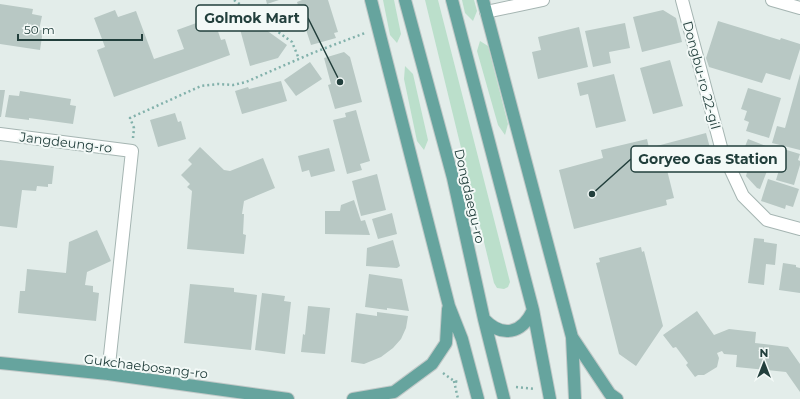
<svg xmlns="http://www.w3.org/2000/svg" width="800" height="399" font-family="Montserrat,sans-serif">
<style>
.green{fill:#bbdfcb}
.building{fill:#b8c8c4}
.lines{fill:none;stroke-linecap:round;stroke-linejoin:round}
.minor-casing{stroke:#a5b5b2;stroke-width:14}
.major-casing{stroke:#c1c9c8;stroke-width:14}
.path{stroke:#82b1ab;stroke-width:2.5;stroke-dasharray:2 3;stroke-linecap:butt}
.minor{stroke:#fff;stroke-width:12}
.major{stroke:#66a49e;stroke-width:12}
.labels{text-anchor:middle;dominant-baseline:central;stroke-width:4;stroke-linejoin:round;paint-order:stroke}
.street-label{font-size:13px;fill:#223f3c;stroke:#f3f9f7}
.leader{fill:none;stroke:#223f3c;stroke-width:1.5}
.callout-dot{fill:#223f3c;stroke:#f3f9f7;stroke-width:1.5}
.callout{fill:#f3f9f7;stroke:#223f3c;stroke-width:1.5}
.callout-label{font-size:14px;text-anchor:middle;font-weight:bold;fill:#223f3c}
</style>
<rect width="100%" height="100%" fill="#e3edea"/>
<!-- green -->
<path class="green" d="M383,0h11l7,34 -4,9 -7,-8z
M425,0h13l72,282 -2,5 -4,2 -7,-1 -3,-5z
M462,0h12l3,11 -4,10 -8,-8z
M480,41l8,5 20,78 -3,11 -7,-10 -21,-74z
M405,66l8,8 15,66 -4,10 -7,-9 -13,-62z"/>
<!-- building -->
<path class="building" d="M266,0h13l-12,4z
M302,0h26l10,32 -4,1 2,5 -25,7 -14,-43z
M0,4l33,5 -1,5 10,2 -3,14h4l-3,20 -40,-6z
M234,7l53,38 -9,13 -28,8z
M115,10l3,7 18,-6 18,48 30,-10 -7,-19 36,-13 8,23 4,-1 5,16 -116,42 -17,-47 8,-3 -11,-29z
M663,10l13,8 6,24 -40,10 -9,-35z
M718,21l62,19 1,-2 19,6v5l-10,31 -24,-7 -4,10 -53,-16 -3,-9z
M625,23l5,25 -21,4 2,11 -18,4 -8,-36z
M579,27l9,40 -50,12 -6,-27 9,-2 -3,-13z
M344,52l6,5 12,45 -27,7 -7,-24 3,-1 -7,-26z
M670,60l13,46 -30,8 -13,-46z
M310,62l12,17 -26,17 -12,-16z
M614,74l12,47 -30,7 -8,-34 -8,2 -3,-13z
M800,74v76l-28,-7 5,-17 8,2z
M281,81l6,20 -45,13 -7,-23 13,-4 1,2z
M748,88l33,10 -12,40 -23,-7 3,-9 -5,-2 3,-9 -6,-2z
M0,90h5l-4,27h-1z
M20,91l51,8 -1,6 6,1 -3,18 -44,-6v2l-24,-3 4,-22 10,1z
M356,110l14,51 -10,3 2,6 -15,4 -14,-54 13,-3 -1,-4z
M175,113l3,9 3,-1 5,18 -28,8 -8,-27z
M706,133l7,26 -46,11 7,28 -8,2 1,5 -93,24 -15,-59 44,-12 -2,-8 46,-11 2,9z
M748,139l28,11 -6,16 -28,-12z
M200,147l24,23 6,1 33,-13 12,30 -31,13 -2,13h2l-1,20 3,1 -2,19 -57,-5 5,-58 -5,-4 3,-3 -9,-9 11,-11 -4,-4z
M329,148l6,23 -24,6 -2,-7 -7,2 -4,-16z
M780,148l20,6 -2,6 2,1v4l-6,20 -18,-5 3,-10 -5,-1z
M0,160l54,6 -2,18h-4v3l-11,-1 -1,5 -14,-1 -5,38 -17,-2z
M749,165l18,6 -7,18 -3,-1 -11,-12z
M377,174l9,36 -25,6 -9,-35z
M768,179l31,10 -6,18 -7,-2 -1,4 -24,-8z
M354,200l7,21 4,-1 5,15 -45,-1v-23h15l1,-6z
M392,213l5,21 -19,5 -6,-20z
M97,230l14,31 -24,11 -2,13 8,1v6l6,1 -3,28 -78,-8 2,-22h5l2,-22 39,4 3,-31z
M754,238l10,1v3l13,2 -2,21 -9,-1 -2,21 -16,-2z
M393,240l7,26 -3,2 -31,-2 1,-18z
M641,247l1,5 2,-1 19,75 -27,40 -17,-12 -23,-91 4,-1 -1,-4z
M783,263l13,2v2l4,1v25l-21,-3z
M369,274l33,5 7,32 -22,-3v2l-22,-3z
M190,284l44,4v4l23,3 -6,55 -67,-7z
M262,293l23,3 -1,5 7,1 -6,52 -30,-4z
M308,306l22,2 -5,46 -24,-2 2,-18 2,1z
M697,311l17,24 15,-6 27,3 -1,11 33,4 12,17v28l-14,-20 -50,-5 1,-12 -13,-1 -2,-3 -5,2 2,5 -2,9 -13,8h-6l-3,2 -9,-12 2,-2 -12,-16 -3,1 -10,-13z
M377,312l31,4 -2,12 -5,11 -8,9 -12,9 -17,7 -13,-2 5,-49 21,3z"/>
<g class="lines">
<defs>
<path id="minor" d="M682,0l40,151 21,45 24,24 33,9
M772,0l28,8
M486,12l57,-12
M0,134l132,17 -24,223"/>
<path id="major" d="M371,0l78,306 13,33 16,60
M405,0l48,178 31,141 20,80
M452,0l81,310 17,89
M483,0l89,337 3,62
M484,319c18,19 38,15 49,-9
M572,337l38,57 7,5
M0,363l108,11 180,25
M353,399l41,-7 38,-28 14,-21 2,-34"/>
</defs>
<!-- minor casing -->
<use href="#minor" class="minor-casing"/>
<!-- major casing -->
<use href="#major" class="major-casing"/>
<!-- path -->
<path class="path" d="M234,0l58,42 7,17
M133,138l1,-10 -4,-10 71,-32 17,-2 15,1 13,-3 69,-30 50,-19
M443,373l11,8 5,1
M454,381l4,18
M516,387l19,2"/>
<!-- minor -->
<use href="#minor" class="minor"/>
<!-- major -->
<use href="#major" class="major"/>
</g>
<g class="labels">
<!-- street labels -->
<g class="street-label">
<text transform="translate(702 75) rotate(75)">Dongbu-ro 22-gil</text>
<text transform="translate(66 142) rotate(7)">Jangdeung-ro</text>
<text transform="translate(470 196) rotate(77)">Dongdaegu-ro</text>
<text transform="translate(146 366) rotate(7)">Gukchaebosang-ro</text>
</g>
</g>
<!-- callouts -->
<path class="leader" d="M340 82L308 18M592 194L631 159"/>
<g class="callout-dot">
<circle cx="340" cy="82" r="4"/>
<circle cx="592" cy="194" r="4"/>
</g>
<g class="callout">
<rect x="196" y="5" width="112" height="26" rx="4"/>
<rect x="631" y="146" width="155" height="26" rx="4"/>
</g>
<g class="callout-label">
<text x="252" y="23">Golmok Mart</text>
<text x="708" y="164">Goryeo Gas Station</text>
</g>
<!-- north arrow -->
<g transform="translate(764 363)" stroke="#f3f9f7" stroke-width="3" paint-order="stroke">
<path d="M0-3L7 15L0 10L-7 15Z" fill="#223f3c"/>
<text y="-6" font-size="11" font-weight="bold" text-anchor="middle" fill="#223f3c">N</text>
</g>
<!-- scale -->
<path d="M18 34v6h124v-6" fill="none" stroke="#223f3c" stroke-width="2"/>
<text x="24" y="34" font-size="12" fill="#223f3c" stroke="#f3f9f7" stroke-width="3" paint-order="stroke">50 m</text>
</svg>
